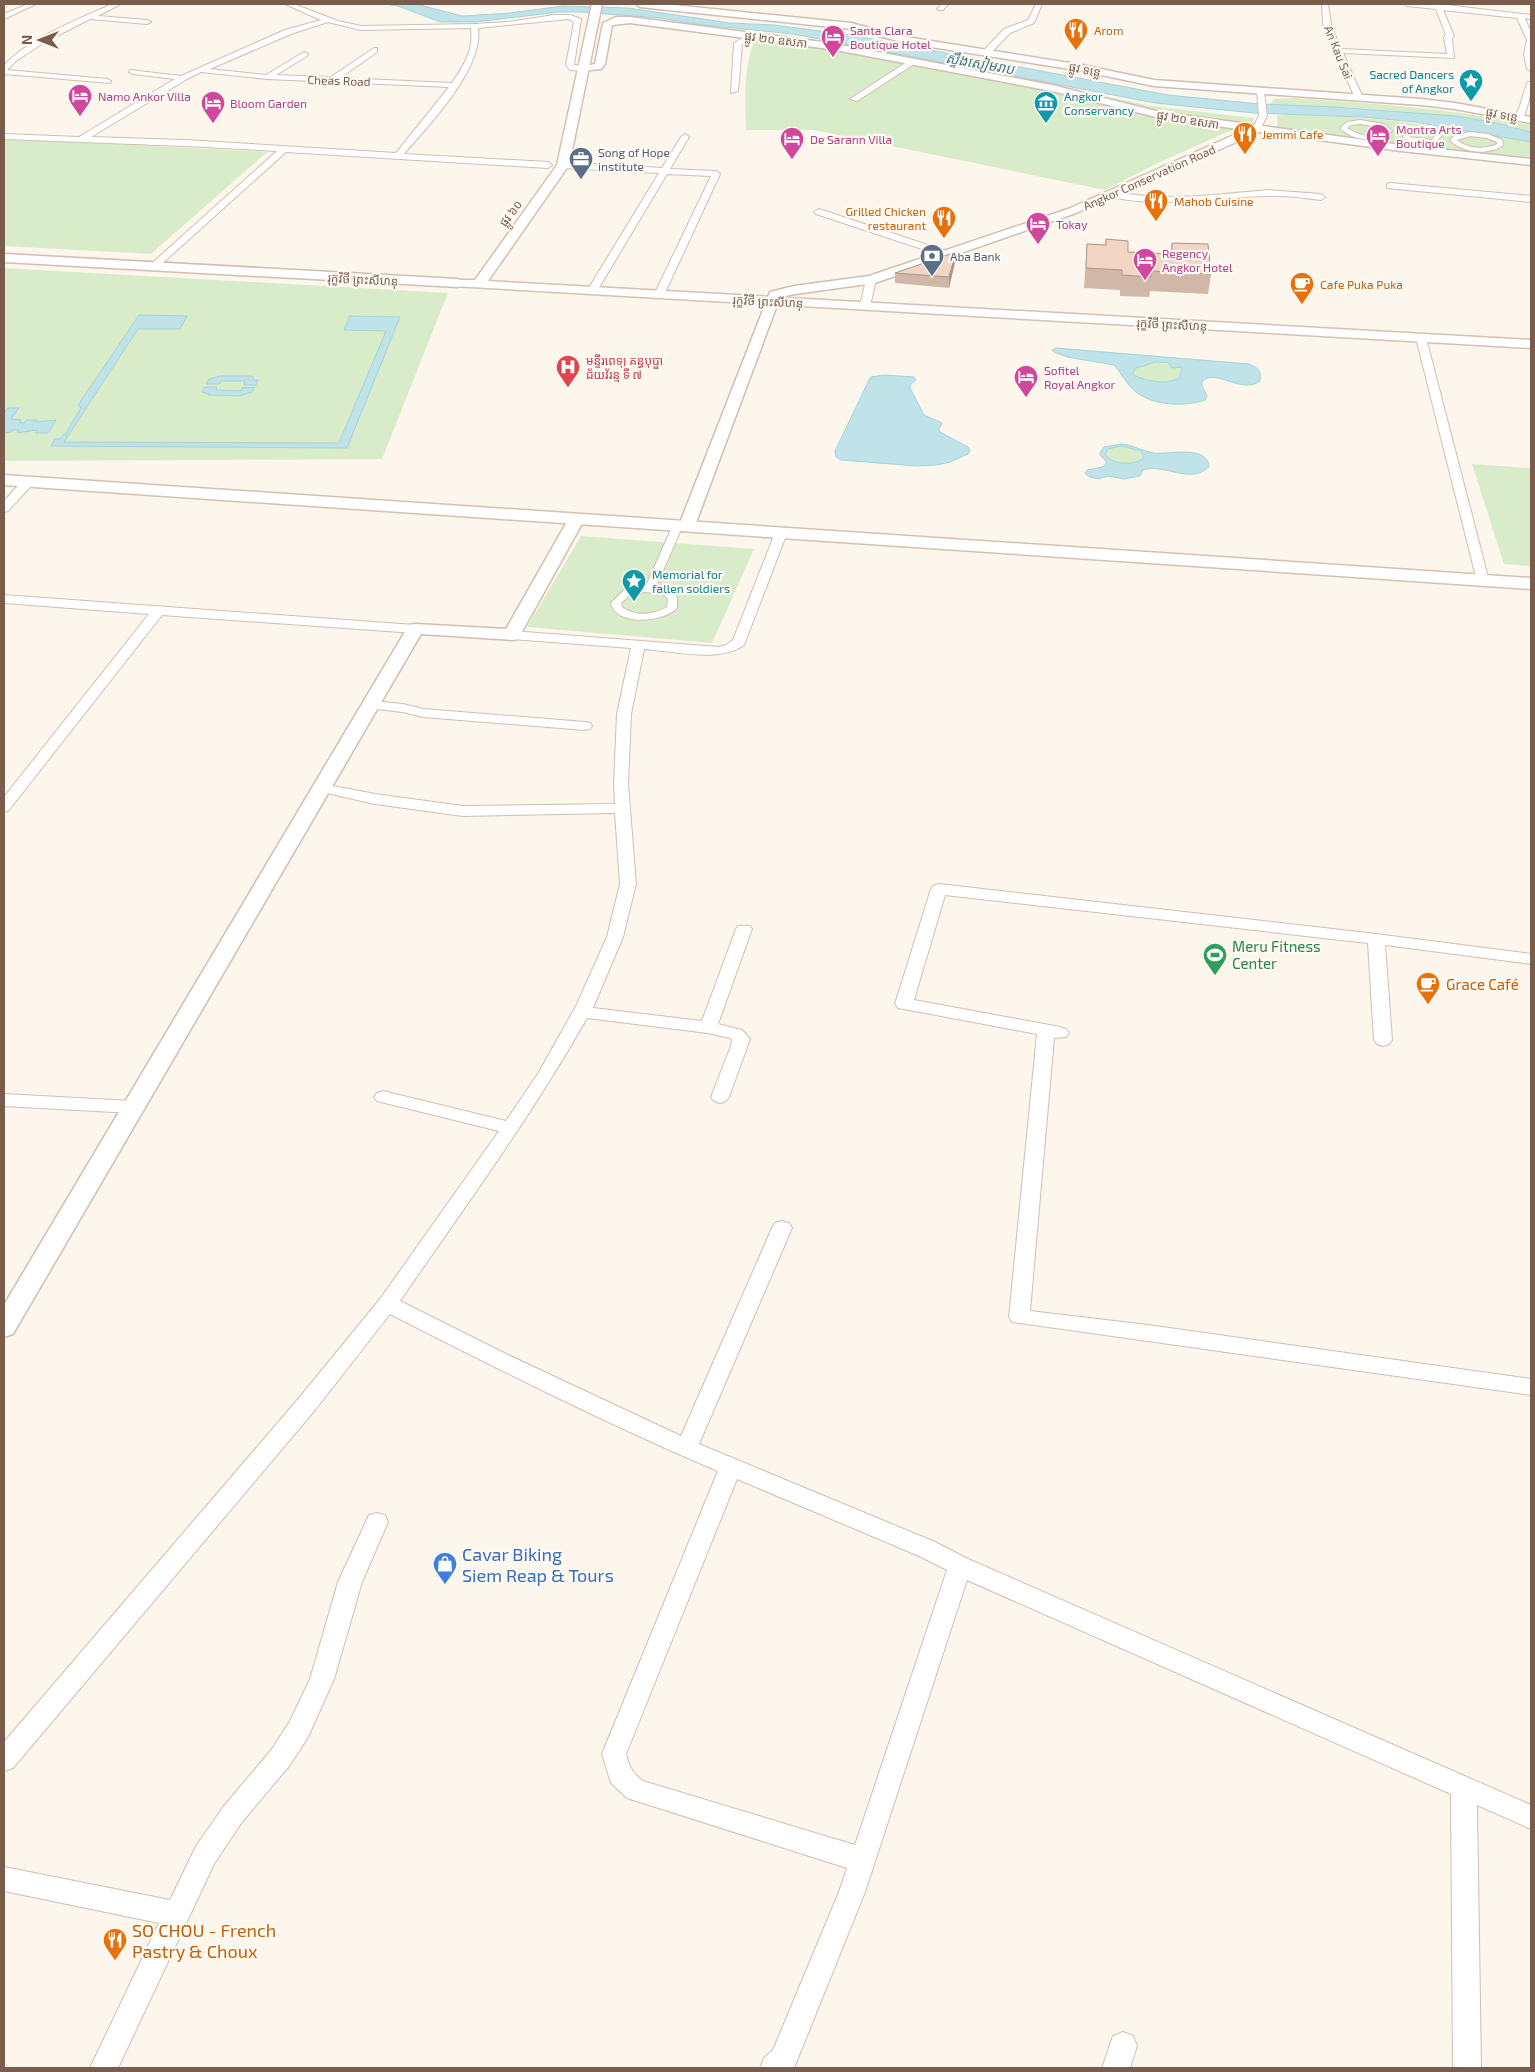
<svg xmlns="http://www.w3.org/2000/svg" width="1535" height="2072" font-family="'Exo 2','Noto Sans Khmer',sans-serif">
<style>
.green{fill:#d8ecc9}
.water{fill:#bfe3e8;stroke:#a5d3da;fill-rule:evenodd}
.lines{fill:none;stroke-linecap:round;stroke-linejoin:round}
.pedestrian-casing{stroke:#d1beb0;stroke-width:2}
.minor-casing{stroke:#d1beb0;stroke-width:2}
.tertiary-casing{stroke:#d1beb0;stroke-width:3}
.secondary-casing{stroke:#d6c0b0;stroke-width:3}
.pedestrian{fill:#fff;fill-rule:evenodd}
.minor{fill:#fff;fill-rule:evenodd}
.tertiary{fill:#fff;fill-rule:evenodd}
.secondary{fill:#fff;fill-rule:evenodd}
.wall{fill:#d1b7a8}
.shaded-wall{fill:#aa9588}
.building{fill:#f3d5c3;stroke:#aa9588}
.labels{text-anchor:middle;dominant-baseline:central;stroke-width:4.5;stroke-linejoin:round;paint-order:stroke}
.far-hotel-label{font-size:12px;fill:#b23c85;stroke:#fffaf3;text-anchor:start}
.far-food-label{font-size:12px;fill:#c56008;stroke:#fffaf3;text-anchor:start}
.far-street-label{font-size:12px;fill:#7a5c4d;stroke:#fffaf3}
.far-culture-label{font-size:12px;fill:#0d838f;stroke:#fffaf3;text-anchor:start}
.far-service-label{font-size:12px;fill:#4e5e75;stroke:#fffaf3;text-anchor:start}
.far-health-label{font-size:12px;fill:#be3a42;stroke:#fffaf3;text-anchor:start}
.far-water-label{font-size:14px;font-style:italic;fill:#437c86;stroke:#fffaf3}
.leisure-label{font-size:15px;fill:#27864d;stroke:#fffaf3;text-anchor:start}
.food-label{font-size:15px;fill:#c56008;stroke:#fffaf3;text-anchor:start}
.near-shop-label{font-size:18px;fill:#366cbe;stroke:#fffaf3;text-anchor:start}
.near-food-label{font-size:18px;fill:#c56008;stroke:#fffaf3;text-anchor:start}
</style>
<rect width="100%" height="100%" fill="#fdf6ec"/>
<!-- green -->
<path class="green" d="M758,32l56,8 74,13 264,53 102,12 -3,6 -24,8 -69,31 -53,27 -291,-60h-68c-1,-34 -3,-67 12,-98z
M1294,98c79,6 159,10 237,27v7c-85,-21 -174,-25 -262,-27l5,-6z
M1291,114c81,1 160,14 240,28v18l-253,-30 -1,-14z
M4,140l75,2 188,10 -116,102 -147,-8z
M4,268l444,25 -66,166 -378,2z
M1156,362l27,5 -3,10c-13,9 -31,4 -45,-1l-2,-3 3,-5z
M1121,446l20,5 3,7c-10,8 -31,7 -39,-3l3,-6z
M1472,464l59,4v98l-27,-2z
M581,536l173,13 -42,94 -185,-16z"/>
<!-- water -->
<path class="water" d="M384,4h32l46,12 48,-3 53,-7 65,2 102,15 44,2 77,10 317,60 92,9 74,3 121,9 36,6 40,10v10l-116,-20 -52,-5 -109,-4 -99,-10 -362,-69 -90,-9 -44,-7 -78,-6h-22l-84,10h-35l-42,-16z
M139,315l48,1 -7,13h-42l-74,113 275,1 47,-112 -42,-1 6,-14 50,1 -53,131 -296,-2 4,-7h5l3,-4h2l16,-27 -3,-3z
M1056,348l193,16c10,4 12,7 11,17 -19,14 -45,-14 -58,1v4l5,10 -2,4c-20,7 -51,6 -69,-8 -8,-6 -15,-19 -22,-27l-47,-8 -13,-5 -2,-2zM1156,362l12,1 4,5 10,-1 -2,10c-13,9 -31,4 -45,-1l-2,-3 3,-5z
M885,375l29,2 2,3 -5,4 -1,4 14,27 18,8 -3,6 1,3 28,15 2,4 -2,3 -18,8 -13,3 -20,1 -76,-6 -5,-3 -1,-6 34,-71 2,-3z
M220,376h32l2,4h4l-2,5h-12l1,-4h-24l-2,3h-13l3,-5z
M205,387h12l-1,3 25,1 1,-3 13,-1 -3,5 -13,4 -31,-1 1,-1 -7,-2z
M8,408h11l-8,11 10,1 -1,3h4l2,-3h11l-1,2 20,-2 -8,13h-12l1,-3 -20,3 2,-3h-6l-2,2 -7,1v-20z
M1121,444c12,1 21,7 33,9 13,2 54,-9 55,14 -20,18 -44,-4 -66,3l-3,6 -16,3 -15,-3 -11,3 -8,-2 -5,-3 2,-4 16,-3 3,-3v-3l-6,-6 1,-4 3,-4zM1121,446l20,5 3,7c-10,8 -31,7 -39,-3l3,-6z"/>
<g class="lines">
<defs>
<path id="pedestrian" d="M1360,120l24,4 8,7c-13,13 -40,10 -52,-3l7,-6zM1360,124l20,3 5,4c-12,7 -27,5 -38,-3l4,-3z
M1411,128l29,4 3,2 -9,10 -31,-5v-2zM1413,132l23,3 -4,5 -23,-3z
M1470,132l18,2 14,6 1,5c-14,11 -41,8 -53,-5l4,-4zM1470,136l17,2 10,4v2c-13,6 -29,5 -40,-4z
M677,524l5,3 -26,60 14,3 7,6v12c-13,14 -61,19 -66,-5l12,-12 23,-5 26,-59zM645,592l18,2 5,5 -1,8c-14,8 -31,10 -45,0l-1,-4 9,-8z"/>
<path id="minor" d="M28,4h8l-32,15v-5z
M112,4l7,1 -21,11 49,4 4,2 -4,2 -57,-5 -47,24 -27,18 -9,9 100,9 4,2 -1,2 -106,-9v-9c29,-29 71,-44 108,-61z
M285,4h9l44,17 23,5 113,-2 35,-2 45,-7h16l11,4 -7,46 12,2 1,2 -4,2 -13,-1 -4,-5 8,-43 -5,-3 -91,9c6,40 -48,96 -74,126l144,8 4,3 -4,3 -262,-16 -130,117 -3,1 -5,-3 2,-2 127,-114 -92,-5 -181,-7v-5l75,3 96,-58 -42,-5 -4,-2 1,-2 51,6 104,-46 36,-10zM328,22l33,8 110,-2c3,22 -7,37 -19,55l-112,-5 37,-26v-4h-3l-43,29 -55,-2 31,-19 1,-2 -4,-2 -38,23 -56,-6 81,-35zM201,72l66,7 182,8 -53,66 -211,-13 -94,-3 96,-58z
M942,4h6l-5,6h-4l-2,-1z
M1036,4h6l-8,19 -24,10 -20,21h-6v-4l20,-21 24,-9z
M1322,4h6l3,21 10,24 106,5 -3,-17 2,-2 -10,-26 -29,-3 -3,-2h34l93,11v4l-6,-1 6,15v38l-4,-2 -3,-15 3,-14 -10,-22 -74,-8 11,26 -2,2 2,20 -111,-5 20,45 -7,2 -33,-75z
M750,34l4,2 -1,2 -11,6 -4,47 -7,2 3,-50z
M910,60l7,2 -60,39 -7,-2z
M1528,82h3c0,12 -3,25 -8,36l-9,1 -1,-2c9,-7 9,-25 15,-35z
M1257,90l7,2 3,24 -8,15h-3l-4,-2 7,-13z
M685,134l4,3 -19,32 46,2 4,3 -56,121 -5,3 -5,-3 57,-119 -44,-2 -70,117 -1,2h-8l-1,-2 72,-118 -96,-5 -4,-3 4,-3 99,6 19,-31z
M1390,183l141,13v6l-144,-14v-4z
M1268,190l53,4 4,3 -4,3c-18,-2 -36,-5 -54,-4 -54,1 -106,13 -160,0l-1,-2 4,-3c52,11 105,4 158,-1z
M819,209l130,43 2,2 -5,3 -3,-1 -127,-42 -2,-2z
M871,277l5,3 -6,26 -5,3 -5,-3 6,-26z
M1421,335l5,3 63,243 -1,3 -5,1 -6,-4 -61,-243z
M28,478l4,1 2,3 -2,3 -24,26 -4,1v-11l20,-22z
M781,529l6,4 -43,112c-24,18 -71,6 -100,4l-13,65 -3,70 8,100 -13,53 -30,71 109,13 34,-92 2,-3h12l2,3 -34,95 24,6 8,9 -21,58 -3,4 -6,2 -6,-2 -3,-4 20,-51 1,-6 -2,-2 -22,-5 -121,-15c-56,99 -123,190 -187,283l106,53 175,82 91,-208 3,-5 7,-2 7,2 3,5 -93,216 236,98 33,17 563,246v24l-54,-24 4,263h-28l-2,-274 -484,-214 -102,312 -71,176h-34l4,-10 9,-8 66,-158 8,-24 -220,-70 -16,-15 -9,-29 116,-283c-111,-47 -220,-102 -328,-157l-75,96 -302,358 -9,3v-29l295,-344 81,-99 119,-168 -122,-30 -3,-4 3,-4 6,-2 123,30 33,-49 37,-66 31,-69 13,-53 -5,-71 -152,3 -88,-12 -57,-13 -2,-3 2,-3 5,-1 52,10 88,12 152,-2 -1,-20 3,-70 14,-66 -119,-9 -7,-4 7,-4 207,16 7,-2 7,-5 42,-107zM737,1479l182,77 28,14 -92,275 -212,-64c-11,-8 -14,-15 -17,-27z
M4,595l411,30 7,4 -7,4 -253,-18 -153,195 -5,2v-15l145,-183 -145,-11z
M372,701l31,3 20,5 162,13 5,1 2,3 -2,3 -5,1 -162,-13 -20,-5 -36,-4 -2,-3 2,-3z
M939,884l437,50 155,20v10l-146,-19 7,95 -3,4 -6,2 -6,-2 -3,-4 -6,-97 -423,-48 -31,105 146,27 6,2 3,4 -3,4 -12,1 -24,273 118,14 383,54v16l-519,-73 -3,-5 28,-283 -133,-25 -6,-1 -3,-4 36,-115 2,-3z
M4,1094l128,7 6,2 3,4 -3,4 -6,2 -128,-7z
M377,1513l8,2 3,7 -26,60 -28,97 -26,58 -18,28 -48,57 -28,42 -96,204h-28l69,-145 -155,-32v-24l166,33 26,-54 28,-40 48,-57 18,-28 20,-42 28,-97 31,-67z
M1123,2032l10,4 4,10 -7,22h-28l11,-32z"/>
<path id="tertiary" d="M636,4h28l187,19 55,14 176,28 72,15 267,19 34,4 76,14v6l-76,-14 -34,-4 -267,-19 -72,-15 -176,-28 -55,-14 -211,-22z
M616,17h14l200,26 222,42 108,27 241,33 130,14v6l-130,-14 -142,-19 -183,81 -201,70 -80,11 -15,3 -86,231 -2,3h-12l-2,-3 92,-236 24,-6 75,-10 199,-67 177,-79 -85,-12 -108,-27 -222,-42 -200,-26 -18,2 -7,39 -4,5 -21,2v-4l15,-3 8,-41z
M4,254l454,25 6,4 -6,4 -454,-25z
M576,515l6,2 2,3 -66,119 -6,1 -91,-6 -408,700 -9,3v-32l405,-680 6,-1 91,5 62,-109 2,-3z"/>
<path id="secondary" d="M592,4h10l-33,161 -81,116 1043,59v8l-1078,-62 -2,-3 2,-3h22l82,-115z
M4,475l1527,103v11l-1527,-104z"/>
</defs>
<!-- pedestrian casing -->
<use href="#pedestrian" class="pedestrian-casing"/>
<!-- minor casing -->
<use href="#minor" class="minor-casing"/>
<!-- tertiary casing -->
<use href="#tertiary" class="tertiary-casing"/>
<!-- secondary casing -->
<use href="#secondary" class="secondary-casing"/>
<!-- pedestrian -->
<use href="#pedestrian" class="pedestrian"/>
<!-- minor -->
<use href="#minor" class="minor"/>
<!-- tertiary -->
<use href="#tertiary" class="tertiary"/>
<!-- secondary -->
<use href="#secondary" class="secondary"/>
</g>
<!-- wall -->
<path class="wall" d="M1106,239l22,13 42,2 2,-11 39,31 -3,20 -58,-3 -1,6 -29,-1v-6l-36,-2 3,-44 18,1z
M955,262l-6,26 -54,-5v-10z"/>
<!-- shaded-wall -->
<path class="shaded-wall" d="M956,252l-1,10 -6,26v-11z"/>
<!-- building -->
<path class="building" d="M1106,239l22,2v11l44,2v-11l36,1 3,30 -60,-3v6l-29,-2v-5l-36,-2 1,-24 19,1z
M956,252l-7,25 -54,-4z"/>
<!-- icons -->
<defs>
<symbol id="restaurant-pin" viewBox="-11 -11 22 30"><path d="M0 17L-7.5 6A9.5 9.5 0 1 1 7.5 6Z" fill="#e8710a" stroke="#fffaf3"/><path d="M-5-6h1v4h1v-4h1v4h1v-4h1v5L-1.5 .5V6h-2V.5L-5-1ZM5-6V6H3V1.5H1.5Q1.5-4 5-6Z" fill="#fff"/></symbol>
<symbol id="hotel-pin" viewBox="-11 -11 22 30"><path d="M0 17L-7.5 6A9.5 9.5 0 1 1 7.5 6Z" fill="#d1479c" stroke="#fffaf3"/><path d="M-6-4.5h1.5V1H6V5H4.5V3h-9V5H-6ZM-4 0a1.8 1.8 0 1 1 3.6 0ZM.5 0V-2.5h3Q6-2.5 6 0Z" fill="#fff"/></symbol>
<symbol id="sight-pin" viewBox="-11 -11 22 30"><path d="M0 17L-7.5 6A9.5 9.5 0 1 1 7.5 6Z" fill="#0f9aa8" stroke="#fffaf3"/><path d="M0-6L1.8-2.2L6-1.7L2.9 1.2L3.7 5.4L0 3.3L-3.7 5.4L-2.9 1.2L-6-1.7L-1.8-2.2Z" fill="#fff"/></symbol>
<symbol id="museum-pin" viewBox="-11 -11 22 30"><path d="M0 17L-7.5 6A9.5 9.5 0 1 1 7.5 6Z" fill="#0f9aa8" stroke="#fffaf3"/><path d="M0-6L6-3V-2H-6V-3ZM-5-1h2V3h-2ZM-1-1h2V3h-2ZM3-1h2V3H3ZM-6 4H6V6H-6Z" fill="#fff"/></symbol>
<symbol id="office-pin" viewBox="-11 -11 22 30"><path d="M0 17L-7.5 6A9.5 9.5 0 1 1 7.5 6Z" fill="#5c6f8a" stroke="#fffaf3"/><path d="M-6-3h4V-5.5h4V-3h4V5H-6ZM-1-4.5V-3h2v-1.5ZM-6 0V1H6V0Z" fill="#fff"/></symbol>
<symbol id="bank-pin" viewBox="-11 -11 22 30"><path d="M0 17L-7.5 6A9.5 9.5 0 1 1 7.5 6Z" fill="#5c6f8a" stroke="#fffaf3"/><path d="M-6-4H6V4H-6ZM0-2.3a2.3 2.3 0 1 0 0 4.6a2.3 2.3 0 1 0 0-4.6Z" fill="#fff"/></symbol>
<symbol id="cafe-pin" viewBox="-11 -11 22 30"><path d="M0 17L-7.5 6A9.5 9.5 0 1 1 7.5 6Z" fill="#e8710a" stroke="#fffaf3"/><path d="M-5.5-4.5H6V0H3Q3 3.5 0 3.5H-2.5Q-5.5 3.5-5.5 0ZM3-3.2v2h1.7v-2ZM-6 4.5H4V6H-6Z" fill="#fff"/></symbol>
<symbol id="hospital-pin" viewBox="-11 -11 22 30"><path d="M0 17L-7.5 6A9.5 9.5 0 1 1 7.5 6Z" fill="#e0444e" stroke="#fffaf3"/><path d="M-5-5h3v3.5h4V-5h3V5h-3V1.5h-4V5h-3Z" fill="#fff"/></symbol>
<symbol id="stadium-pin" viewBox="-11 -11 22 30"><path d="M0 17L-7.5 6A9.5 9.5 0 1 1 7.5 6Z" fill="#2e9e5b" stroke="#fffaf3"/><path d="M0-5a6.5 5 0 1 0 0 10a6.5 5 0 1 0 0-10ZM-3.5-1.8h7v3.6h-7Z" fill="#fff"/></symbol>
<symbol id="shop-pin" viewBox="-11 -11 22 30"><path d="M0 17L-7.5 6A9.5 9.5 0 1 1 7.5 6Z" fill="#3f7fe0" stroke="#fffaf3"/><path d="M-5-2.5h2.3a2.7 3.5 0 0 1 5.4 0H5L5.5 6h-11ZM-1.5-2.5h3a1.5 2.3 0 0 0-3 0Z" fill="#fff"/></symbol>
</defs>
<g fill-rule="evenodd">
<use href="#restaurant-pin" x="1062" y="16" width="28" height="38"/>
<use href="#hotel-pin" x="819" y="23" width="28" height="38"/>
<use href="#sight-pin" x="1457" y="67" width="28" height="38"/>
<use href="#hotel-pin" x="66" y="82" width="28" height="38"/>
<use href="#hotel-pin" x="199" y="89" width="28" height="38"/>
<use href="#museum-pin" x="1032" y="89" width="28" height="38"/>
<use href="#restaurant-pin" x="1231" y="120" width="28" height="38"/>
<use href="#hotel-pin" x="1364" y="122" width="28" height="38"/>
<use href="#hotel-pin" x="778" y="125" width="28" height="38"/>
<use href="#office-pin" x="567" y="145" width="28" height="38"/>
<use href="#restaurant-pin" x="1142" y="187" width="28" height="38"/>
<use href="#restaurant-pin" x="930" y="204" width="28" height="38"/>
<use href="#hotel-pin" x="1024" y="210" width="28" height="38"/>
<use href="#bank-pin" x="918" y="242" width="28" height="38"/>
<use href="#hotel-pin" x="1131" y="246" width="28" height="38"/>
<use href="#cafe-pin" x="1288" y="270" width="28" height="38"/>
<use href="#hospital-pin" x="554" y="353" width="28" height="38"/>
<use href="#hotel-pin" x="1012" y="363" width="28" height="38"/>
<use href="#sight-pin" x="620" y="567" width="28" height="38"/>
<use href="#stadium-pin" x="1201" y="941" width="28" height="38"/>
<use href="#cafe-pin" x="1414" y="970" width="28" height="38"/>
<use href="#shop-pin" x="431" y="1550" width="28" height="38"/>
<use href="#restaurant-pin" x="101" y="1926" width="28" height="38"/>
</g>
<g class="labels">
<!-- far-hotel labels -->
<g class="far-hotel-label">
<text x="850" y="30">Santa Clara<tspan x="850" dy="14">Boutique Hotel</tspan></text>
<text x="98" y="96">Namo Ankor Villa</text>
<text x="230" y="103">Bloom Garden</text>
<text x="1396" y="129">Montra Arts<tspan x="1396" dy="14">Boutique</tspan></text>
<text x="810" y="139">De Sarann Villa</text>
<text x="1056" y="224">Tokay</text>
<text x="1162" y="253">Regency<tspan x="1162" dy="14">Angkor Hotel</tspan></text>
<text x="1044" y="370">Sofitel<tspan x="1044" dy="14">Royal Angkor</tspan></text>
</g>
<!-- far-food labels -->
<g class="far-food-label">
<text x="1094" y="30">Arom</text>
<text x="1262" y="134">Jemmi Cafe</text>
<text x="1174" y="201">Mahob Cuisine</text>
<text x="926" y="211" text-anchor="end">Grilled Chicken<tspan x="926" dy="14">restaurant</tspan></text>
<text x="1320" y="284">Cafe Puka Puka</text>
</g>
<!-- far-street labels -->
<g class="far-street-label">
<text transform="translate(776 39) rotate(7)">ផ្លូវ ២០ ឧសភា</text>
<text transform="translate(1339 52) rotate(68)">An Kau Sai</text>
<text transform="translate(1085 69) rotate(11)">ផ្លូវ ទន្លេ</text>
<text transform="translate(339 80) rotate(2)">Cheas Road</text>
<text transform="translate(1502 114) rotate(11)">ផ្លូវ ទន្លេ</text>
<text transform="translate(1188 119) rotate(9)">ផ្លូវ ២០ ឧសភា</text>
<text transform="translate(1149 177) rotate(-24)">Angkor Conservation Road</text>
<text transform="translate(510 213) rotate(-53)">ផ្លូវ ៦០</text>
<text transform="translate(363 279) rotate(3)">រុក្ខវិថី ព្រះសីហនុ</text>
<text transform="translate(768 301) rotate(3)">រុក្ខវិថី ព្រះសីហនុ</text>
<text transform="translate(1172 324) rotate(3)">រុក្ខវិថី ព្រះសីហនុ</text>
</g>
<!-- far-culture labels -->
<g class="far-culture-label">
<text x="1454" y="74" text-anchor="end">Sacred Dancers<tspan x="1454" dy="14">of Angkor</tspan></text>
<text x="1064" y="96">Angkor<tspan x="1064" dy="14">Conservancy</tspan></text>
<text x="652" y="574">Memorial for<tspan x="652" dy="14">fallen soldiers</tspan></text>
</g>
<!-- far-service labels -->
<g class="far-service-label">
<text x="598" y="152">Song of Hope<tspan x="598" dy="14">institute</tspan></text>
<text x="950" y="256">Aba Bank</text>
</g>
<!-- far-health labels -->
<g class="far-health-label">
<text x="586" y="360">មន្ទីរពេទ្យ គន្ធបុប្ផា<tspan x="586" dy="14">ជ័យវ័រន្ម ទី ៧</tspan></text>
</g>
<!-- far-water labels -->
<g class="far-water-label">
<text transform="translate(980 63) rotate(10)">ស្ទឹងសៀមរាប</text>
</g>
<!-- leisure labels -->
<g class="leisure-label">
<text x="1232" y="946">Meru Fitness<tspan x="1232" dy="17">Center</tspan></text>
</g>
<!-- food labels -->
<g class="food-label">
<text x="1446" y="984">Grace Café</text>
</g>
<!-- near-shop labels -->
<g class="near-shop-label">
<text x="462" y="1554">Cavar Biking<tspan x="462" dy="21">Siem Reap &amp; Tours</tspan></text>
</g>
<!-- near-food labels -->
<g class="near-food-label">
<text x="132" y="1930">SO CHOU - French<tspan x="132" dy="21">Pastry &amp; Choux</tspan></text>
</g>
</g>
<!-- border -->
<rect width="1535" height="2072" fill="none" stroke="#7a5c4d" stroke-width="10"/>
<!-- north arrow -->
<g transform="translate(40 40) rotate(270)" stroke="#fffaf3" stroke-width="4" paint-order="stroke">
<path d="M0-4L9 19L0 12L-9 19Z" fill="#7a5c4d"/>
<text y="-8" font-size="14" font-weight="bold" text-anchor="middle" fill="#7a5c4d">N</text>
</g>
</svg>
